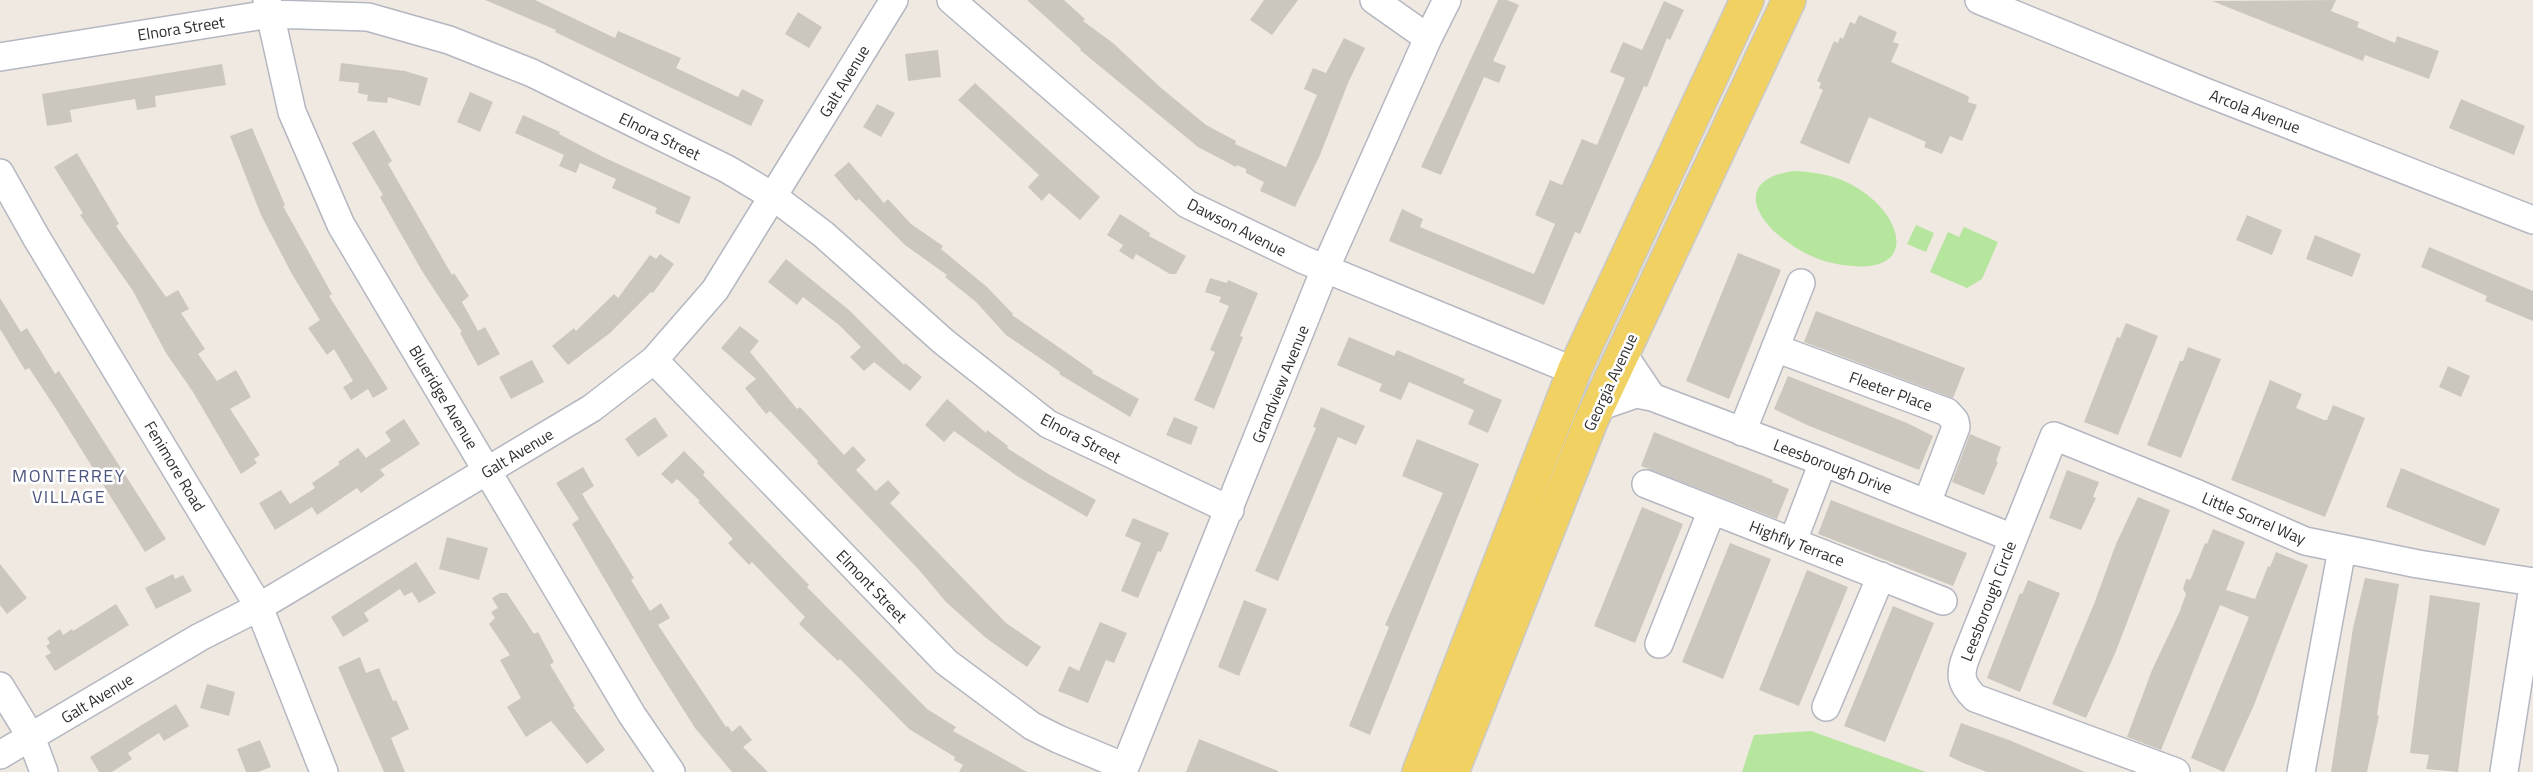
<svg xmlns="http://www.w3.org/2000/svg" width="2533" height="772" font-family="'Titillium Web',sans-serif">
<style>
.green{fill:#b6e59e}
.building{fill:#cbc7bf}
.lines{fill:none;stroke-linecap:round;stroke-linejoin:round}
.minor-casing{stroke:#b4b7c1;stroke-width:30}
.major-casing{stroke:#c9c9c9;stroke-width:36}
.minor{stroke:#fff;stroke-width:27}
.major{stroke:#f2d163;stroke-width:33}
.labels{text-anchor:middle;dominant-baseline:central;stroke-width:5;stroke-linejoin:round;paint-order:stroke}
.street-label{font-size:16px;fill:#2e2e2e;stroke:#fff}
.neighbourhood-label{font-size:18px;letter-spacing:1.5px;fill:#4d5680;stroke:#fff}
</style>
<rect width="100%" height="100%" fill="#efe9e1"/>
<!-- green -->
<path class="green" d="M1794,171c23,1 45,5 65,18 47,30 58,87 -15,76 -19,-2 -39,-10 -55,-22 -36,-24 -54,-64 5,-72z
M1916,225l18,8 -8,19 -19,-8z
M1964,227l34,15 -16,37 -15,9 -37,-16 18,-40 11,5z
M1811,731l115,41h-184l12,-37z"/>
<!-- building -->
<path class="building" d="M485,0h50l80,38 3,-7 63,27 -5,10 62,29 4,-8 22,11 -13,26 -196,-94 1,-2z
M1027,0h37l21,19 -2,2 30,22 47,44 46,38 30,16 -1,3 51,23 31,-72 -13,-6 9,-21 13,5 18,-35 21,10 -17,35 -28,72 -25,52 -35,-16 4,-9 -18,-9v-4l-9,-4 -1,2 -38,-20 -118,-97 1,-1z
M1264,0h34l-26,35 -22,-15z
M1498,0h9l12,5 -26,56 13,5 -7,17 -15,-6 -43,98 -20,-8z
M2336,0l-5,11 28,11 -2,5 38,16 2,-7 42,15 -10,28 -64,-24 -2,6 -151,-60z
M1664,1l20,9 -14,30 -3,-2 -20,49 -3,-1 -64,148 -5,-2 -31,73 -155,-64 13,-32 21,10 -3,8 114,47 21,-50 -20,-9 15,-35 12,5 20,-46 15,6 28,-67 -15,-6 13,-30 19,8z
M798,12l24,15 -13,21 -24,-14z
M1859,15l38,17 -4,10 6,2 -8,18 75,33 3,2 -1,5 9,3 -15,36 -12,-5 -8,18 -18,-7 2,-5 -57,-25 -20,47 -49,-21 23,-53 -4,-2 2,-5 -4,-2 17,-40 4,2 2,-6 3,2 7,-17 5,2z
M938,50l3,27 -33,4 -3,-27z
M341,63l64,8 23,7 -8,28 -32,-9 -1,6 -20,-2 1,-6 -10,-2 1,-10 -20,-2z
M222,64l4,21 -71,11 1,11 -19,3 -2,-11 -65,11 2,12 -25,4 -5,-32z
M975,83l125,114 -20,23 -31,-27 -7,8 -14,-14 11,-12 -81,-75z
M470,92l23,10 -13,30 -23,-10z
M2461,99l64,27 -11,29 -65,-27z
M877,104l18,9 -14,24 -18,-10z
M523,115l37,17 -1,2 44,23 88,40 -12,27 -24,-11 2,-5 -45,-20 4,-9 -36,-16 -4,10 -17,-7 5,-11 -49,-22z
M252,128l33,77 -2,1 49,88 -3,2 59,93 -15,9 -5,-9 -17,11 -8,-13 10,-6 -19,-32 -7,6 -19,-27 12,-8 -27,-44 -32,-61 -31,-79z
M374,130l18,31 -4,3 64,111 2,-2 15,23 -7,6 16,29 7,-4 15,27 -22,12 -18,-33 2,-1 -40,-61 -42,-74 3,-2 -31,-52z
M77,153l42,71 -3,2 50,71 12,-7 11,19 -8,4 24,36 -7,5 19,27 19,-11 15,27 -21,12 30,46 -6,4 3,4 -16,11 -48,-82 -27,-39 -33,-62 -53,-76 3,-2 -29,-46z
M849,162l35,41 4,-4 23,25 32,22 -2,3 46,38 26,27 -1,1 81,56 -1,2 47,26 -9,18 -71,-43 1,-2 -54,-37 -30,-33 -31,-25 2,-2 -42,-30 -46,-46 -3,2 -22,-26z
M1120,214l30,19 -1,3 37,20 -10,18h-6l-34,-20 -3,6 -14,-9 4,-6 -16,-10z
M2247,215l35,15 -10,25 -36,-15z
M2315,235l46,19 -9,23 -46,-18z
M2429,247l104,44v30l-48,-20 2,-5 -66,-29z
M1738,253l43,17 -52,129 -43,-18z
M660,254l14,10 -21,29 -2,-1 -41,41 -42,32 -16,-19 22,-18 2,3 38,-37 4,4 32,-43 6,4z
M786,259l63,51 55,55 1,-2 17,14 -12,14 -36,-29 -10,9 -14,-14 11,-10 -22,-22 -36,-28 -6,8 -29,-23z
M1210,278l17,5 1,-3 30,13 -18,43 3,1 -29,72 -20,-9 21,-48 -5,-2 19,-44 -10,-4 2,-5 -16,-5z
M0,298l21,34 6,-4 28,46 4,-3 107,168 -21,13 -87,-140 -29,-44 -4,2 -25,-41z
M1816,311l149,57 -12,30 -149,-56z
M2126,323l32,13 -40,99 -34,-13 33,-85 3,1z
M740,326l19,15 -9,11 47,57 3,-2 44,48 9,-9 13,14 -10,10 20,21 12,-11 12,13 -10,10 116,120 35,24 -14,20 -41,-29 -40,-36 -26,-31 -103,-108 1,-2 -48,-50 -4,3 -21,-26 11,-9 -35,-31z
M1349,337l45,19 3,-6 68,29 -2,4 39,17 -14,33 -20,-9 6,-14 -65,-28 -8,18 -22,-9 3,-7 -45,-19z
M2188,347l33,12 -40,99 -34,-13 33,-84h3z
M532,360l12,22 -33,17 -12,-22z
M2448,366l22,10 -9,21 -22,-10z
M1788,376l119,47 26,13 -14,34 -112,-45 -33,-16z
M2270,380l32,14 -6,14 28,12h3l6,-15 32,13 -40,99 -94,-37z
M947,399l39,34 1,-3 21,16 -1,2 43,27 46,25 -9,17 -70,-41 -63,-45 -10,11 -19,-17z
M1321,407l44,19 -9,19 -18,-8 -60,144 -23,-10 61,-143 -3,-1z
M655,417l13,19 -30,21 -13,-18z
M1174,417l24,10 -7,18 -25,-10z
M404,419l16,25 -40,26 5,5 -24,18 -4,-5 -40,27 -5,-8 -37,23 -16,-27 22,-13 9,14 25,-16 -3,-5 28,-19 -2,-2 20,-14 8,10 25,-17 -6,-9z
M1654,432l119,48 -1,2 17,7 -12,30 -136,-53z
M1970,434l31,13 -5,14 2,1 -14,33 -32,-13z
M1417,439l62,25 -109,271 -21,-9 40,-99 -4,-2 58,-132 -41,-17z
M684,451l21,21 -2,3 106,110 -2,2 120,122 29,18 -3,4 74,41h-68l4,-7 -9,-5 1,-3 -46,-28 -55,-56 -14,-14 -2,2 -39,-37 6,-7 -53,-55 -3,3 -21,-22 5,-4 -35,-37 2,-1 -23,-22 -5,5 -11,-10z
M583,467l11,19 -12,8 52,84 -3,2 19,31 11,-8 9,15 -12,7 68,102 2,-1 4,6 8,-7 12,15 -9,7 25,25h-36l-37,-44 -43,-68 -80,-136 7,-5 -23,-36z
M2401,468l99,41 -15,37 -99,-39z
M2067,470l32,12 -6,15 3,1 -15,32 -32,-12z
M2138,497l32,13 -54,141 -30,67 -34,-14 42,-100 22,-60z
M1831,500l136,53 -14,33 -135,-52z
M1642,507l41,17 -48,119 -41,-17z
M1133,518l36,15 -8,19 -3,-1 -20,47 -17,-7 20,-48 -16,-7z
M2213,529l32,13 -19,48 29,9 13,-33 2,1 6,-15 32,13 -54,140 -30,67 -33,-14 58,-141 -29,-12 -59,145 -34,-13 25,-67 28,-59 6,-17 -3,-5 3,-10 4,1 2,-4 13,-33 2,1z
M447,537l41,11 -9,32 -40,-11z
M1730,543l41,16 -48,120 -41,-17z
M416,562l20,31 -17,10 -7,-11 -8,4 -4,-7 -36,24 5,8 -26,16 -12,-20z
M0,564l27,34 -20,16 -7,-9z
M1807,570l41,17 -49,119 -40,-16z
M173,574l2,5 8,-4 9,16 -36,18 -11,-21z
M2365,578l34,6 -18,105 -4,26 2,1 -12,56h-36l22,-144z
M2028,580l32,13 -40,99 -33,-14 33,-85 2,1z
M500,593h7l27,41 4,-2 16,30 -4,3 25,41 -2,1 32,43 -18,14 -36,-43 -25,16 -19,-30 14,-9 -21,-38 10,-5 -21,-31 6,-6 -4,-6 7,-4 -6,-10z
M2430,595l50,8 -22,169 -32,-3 3,-14 -19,-2z
M1244,600l23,9 -28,67 -21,-9z
M116,604l13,21 -74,46 -10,-15 6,-3 -5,-7 4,-3 -3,-5 13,-9 3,6 9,-6 1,2z
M1893,606l41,17 -49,119 -41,-16z
M1100,622l27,11 -13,30 -8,-3 -18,43 -30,-12 11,-25 10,5z
M360,657l6,16 13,-5 14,33 3,-1 13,29 -18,9 14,34h-21l-46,-105z
M207,684l28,8 -6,24 -29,-8z
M176,704l13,22 -25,15 -5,-8 -31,20 4,6 -20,13h-13l-9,-15z
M1961,723l48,17 76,32h-98l-24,-9 -14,-7z
M1199,739l79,32v1h-92z
M260,740l11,27 -13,5h-12l-9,-23z"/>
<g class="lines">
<defs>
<path id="minor" d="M267,0l25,112 49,113 291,490 39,57
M951,0l236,204 117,56 270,111
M1374,0l54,38
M1979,0l221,90 333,130
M0,57l270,-43 98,3 81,23 83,33 195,96 47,28 49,37 121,108 104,82 182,86
M0,173l36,64 223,370 65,165
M1775,348l172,64 8,9 1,6 -29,76
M1623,354l29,43
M654,360l292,302 86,64 26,13 67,28
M1598,407l38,-13 16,3 171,65 190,76
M1742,432l59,-149
M1646,484l297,117
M1793,541l30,-79
M1659,644l53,-134
M0,686l31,51 13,35
M1826,707l55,-131
M0,755l200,-118 59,-30 333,-199 62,-48 61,-70 179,-290
M1123,772l202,-503 103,-231 19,-38
M2176,772l-201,-74c-14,-14 -16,-23 -9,-41l88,-221 144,58 107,47 113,23 115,18
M2301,772l41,-223
M2504,772l29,-186"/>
<path id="major" d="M1419,772l155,-401 173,-371
M1452,772l139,-351 198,-421"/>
</defs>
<!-- minor casing -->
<use href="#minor" class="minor-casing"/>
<!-- major casing -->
<use href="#major" class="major-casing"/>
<!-- minor -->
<use href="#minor" class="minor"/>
<!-- major -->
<use href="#major" class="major"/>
</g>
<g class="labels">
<!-- street labels -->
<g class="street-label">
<text transform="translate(181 28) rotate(-9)">Elnora Street</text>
<text transform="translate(844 81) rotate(-59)">Galt Avenue</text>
<text transform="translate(2255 111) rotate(21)">Arcola Avenue</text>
<text transform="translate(660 136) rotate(26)">Elnora Street</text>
<text transform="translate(1237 227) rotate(27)">Dawson Avenue</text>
<text transform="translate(1610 382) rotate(-65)">Georgia Avenue</text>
<text transform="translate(1280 384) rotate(-68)">Grandview Avenue</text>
<text transform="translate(1891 391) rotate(20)">Fleeter Place</text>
<text transform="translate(444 397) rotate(59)">Blueridge Avenue</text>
<text transform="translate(1081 438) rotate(28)">Elnora Street</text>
<text transform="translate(517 453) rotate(-31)">Galt Avenue</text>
<text transform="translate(175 466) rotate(59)">Fenimore Road</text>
<text transform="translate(1833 466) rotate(21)">Leesborough Drive</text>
<text transform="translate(2254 518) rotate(23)">Little Sorrel Way</text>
<text transform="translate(1797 543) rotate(21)">Highfly Terrace</text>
<text transform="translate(872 586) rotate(46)">Elmont Street</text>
<text transform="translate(1988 601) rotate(-69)">Leesborough Circle</text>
<text transform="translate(97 698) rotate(-31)">Galt Avenue</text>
</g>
<!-- neighbourhood labels -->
<g class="neighbourhood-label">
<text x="69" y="475">MONTERREY<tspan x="69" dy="21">VILLAGE</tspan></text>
</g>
</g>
</svg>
